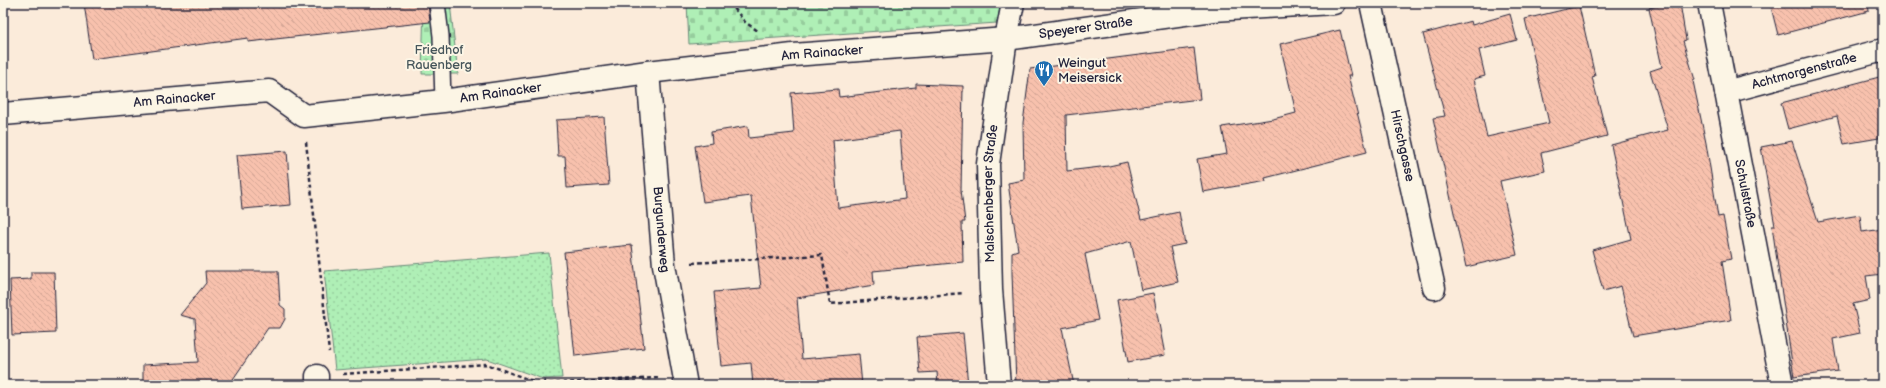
<svg xmlns="http://www.w3.org/2000/svg" width="1886" height="388" font-family="'Balsamiq Sans',sans-serif">
<style>
.cemetery{fill:url(#cemetery-stones);stroke:#688878}
.park{fill:url(#park-dots);stroke:#688878}
.building{fill:url(#building-back-hatch);stroke:#22223b;fill-rule:evenodd}
.lines{fill:none;stroke-linecap:round;stroke-linejoin:round}
.lane-casing{stroke:#22223b;stroke-width:18}
.street-casing{stroke:#22223b;stroke-width:25}
.secondary-casing{stroke:#22223b;stroke-width:25}
.path{stroke:#22223b;stroke-width:2.5;stroke-dasharray:4 3;stroke-linecap:butt}
.lane{stroke:#fcf5e5;stroke-width:15}
.street{stroke:#fcf5e5;stroke-width:22}
.secondary{stroke:#fcf5e5;stroke-width:22}
.labels{text-anchor:middle;dominant-baseline:central;stroke-width:4;stroke-linejoin:round;paint-order:stroke}
.street-label{font-size:13px;fill:#22223b;stroke:#fcf5e5}
.park-label{font-size:13px;fill:#45555a;stroke:#fcf5e5}
.poi-label{font-size:13px;fill:#22223b;stroke:#fcf5e5;text-anchor:start}
</style>
<defs>
<pattern id="cemetery-stones" width="16" height="16" patternUnits="userSpaceOnUse"><rect width="16" height="16" fill="#afefb6"/><path d="M2 7V4a2 2 0 0 1 4 0v3zM10 15v-3a2 2 0 0 1 4 0v3z" fill="#96cd9d"/></pattern>
<pattern id="park-dots" width="8" height="8" patternUnits="userSpaceOnUse"><rect width="8" height="8" fill="#afefb6"/><path d="M2 2h.1M6 6h.1" fill="none" stroke="#96cd9d" stroke-width="1.8" stroke-linecap="round"/></pattern>
<pattern id="building-back-hatch" width="6" height="6" patternUnits="userSpaceOnUse"><rect width="6" height="6" fill="#f8c1ad"/><path d="M-1 5l2 2M0 0l6 6M5-1l2 2" fill="none" stroke="#d4a696"/></pattern>
</defs>
<rect width="100%" height="100%" fill="#fbebda"/>
<filter id="ink" filterUnits="userSpaceOnUse"><feTurbulence type="fractalNoise" baseFrequency=".025" numOctaves="2"/><feDisplacementMap in="SourceGraphic" scale="8" xChannelSelector="R" yChannelSelector="G"/><feConvolveMatrix kernelMatrix="1 2 1 2 8 2 1 2 1" color-interpolation-filters="sRGB"/></filter>
<g filter="url(#ink)">
<!-- cemetery -->
<path class="cemetery" d="M424,3h26l8,71h-36z
M687,3h314l-4,20 -308,21z"/>
<!-- park -->
<path class="park" d="M549,253l13,125 -19,1 -56,-20 -152,11 -11,-99z"/>
<!-- building -->
<path class="building" d="M84,3h344l2,19 -182,20v-4l-156,21z
M1670,3h10l6,37 -3,1 12,39 -2,1 13,62 12,74 5,-1 8,43 -9,2 9,59 -98,16 -12,-50 -18,5 -11,-41 39,-11 -20,-94 57,-15 -18,-59 12,-4 -13,-59z
M1770,3h98l1,8 -91,24z
M1579,6l16,70 -3,1 15,59 -66,17 4,18 -45,10 17,74 -51,12 -33,-149 12,-2 -22,-82 48,-13 1,4 38,-11 7,26 -38,10 6,26 -11,3 13,58 62,-14 -24,-104z
M1340,30l11,46h-3l19,76 -102,26 1,3 -63,11 -6,-33 30,-5 -5,-27 51,-8 23,-6 -16,-69z
M1194,48l6,51 -134,16 1,56 42,-5 18,-4 14,58 38,-8 6,32 -15,3 8,35 -37,8 -10,-49 -46,13 13,66 -36,8 12,57h-58l-4,-112v-21l6,-2 -10,-67 16,-3 -1,-57 7,-54z
M1883,76v52l-4,1v9l-35,6 -7,-28 -49,13 -7,-26z
M916,84l47,2 -2,104 4,32h-3l1,40 -90,9 1,14 -77,13 5,61 57,-5 3,31h-109l-2,-22 -30,3 -7,-74 47,-4 -10,-92 -48,6 -8,-56 17,-3 -1,-11 37,-6 1,12 45,-5 -3,-40 47,-4 1,8 77,-9zM900,131l5,68 -67,9 -5,-68z
M604,117l5,68 -42,3 -2,-32h-7l-2,-36z
M1792,141l26,81 42,-7 2,17 21,-3v45l-17,2 4,24 -17,4 7,29 -27,6 5,32 -44,6 -22,-151h3l-14,-79z
M287,151l4,54 -49,4 -5,-54z
M632,245l12,103 -69,8 -11,-104z
M205,271h73l2,34 5,4v10l-5,9h-12l-39,57h-86v-20l55,-3 -3,-43 -15,-4 26,-32z
M31,272h23l2,61 -44,2 -2,-55 21,-1z
M1153,293l12,62 -37,7 -11,-62z
M963,333l5,52h-30l-1,-13 -17,1 -3,-36z"/>
<g class="lines">
<defs>
<path id="lane" d="M437,3l4,33 2,65"/>
<g id="street">
<path id="s1" d="M1371,3l63,285"/>
<path id="s2" d="M1709,3l73,382"/>
<path id="s3" d="M648,72l16,193 22,120"/>
<path id="s4" d="M1726,92l157,-42"/>
<path id="s5" d="M3,114l266,-23 35,25 139,-15 205,-29 145,-17 213,-16 207,-29 121,-7"/>
<path d="M317,376v9"/>
<path id="s6" d="M999,385l-8,-95 -3,-126 18,-125"/>
</g>
<path id="secondary" d="M1006,39l7,-36"/>
</defs>
<!-- lane casing -->
<use href="#lane" class="lane-casing"/>
<!-- street casing -->
<use href="#street" class="street-casing"/>
<!-- secondary casing -->
<use href="#secondary" class="secondary-casing"/>
<!-- path -->
<path class="path" d="M730,3l15,19 13,9
M306,142l23,210
M692,263l130,-8 8,49 134,-11
M343,374l143,-10 55,20 117,-6
M544,384l1,-4"/>
<!-- lane -->
<use href="#lane" class="lane"/>
<!-- street -->
<use href="#street" class="street"/>
<!-- secondary -->
<use href="#secondary" class="secondary"/>
</g>
</g>
<!-- icons -->
<defs>
<symbol id="restaurant-pin" viewBox="-11 -11 22 30"><path d="M0 17L-7.5 6A9.5 9.5 0 1 1 7.5 6Z" fill="#1f6fb2" stroke="#fcf5e5"/><path d="M-5-6h1v4h1v-4h1v4h1v-4h1v5L-1.5 .5V6h-2V.5L-5-1ZM5-6V6H3V1.5H1.5Q1.5-4 5-6Z" fill="#fff"/></symbol>
</defs>
<g fill-rule="evenodd">
<use href="#restaurant-pin" x="1033" y="59" width="22" height="30"/>
</g>
<g class="labels">
<!-- street labels -->
<g class="street-label">
<text stroke="none"><textPath href="#s5" startOffset="1097">Speyerer Straße</textPath></text>
<text stroke="none"><textPath href="#s5" startOffset="832">Am Rainacker</textPath></text>
<text stroke="none"><textPath href="#s4" startOffset="81">Achtmorgenstraße</textPath></text>
<text stroke="none"><textPath href="#s5" startOffset="508">Am Rainacker</textPath></text>
<text stroke="none"><textPath href="#s5" startOffset="172">Am Rainacker</textPath></text>
<text stroke="none"><textPath href="#s1" startOffset="146">Hirschgasse</textPath></text>
<text stroke="none"><textPath href="#s6" startOffset="192">Malschenberger Straße</textPath></text>
<text stroke="none"><textPath href="#s2" startOffset="194">Schulstraße</textPath></text>
<text stroke="none"><textPath href="#s3" startOffset="158">Burgunderweg</textPath></text>
</g>
<!-- park labels -->
<g class="park-label">
<text x="439" y="50">Friedhof<tspan x="439" dy="15">Rauenberg</tspan></text>
</g>
<!-- poi labels -->
<g class="poi-label">
<text x="1058" y="63">Weingut<tspan x="1058" dy="15">Meisersick</tspan></text>
</g>
</g>
<!-- margin -->
<rect width="1886" height="388" fill="none" stroke="#fcf5e5" stroke-width="16"/>
<rect x="8" y="8" width="1870" height="372" fill="none" stroke="#22223b" stroke-width="1.5" filter="url(#ink)"/>
</svg>
